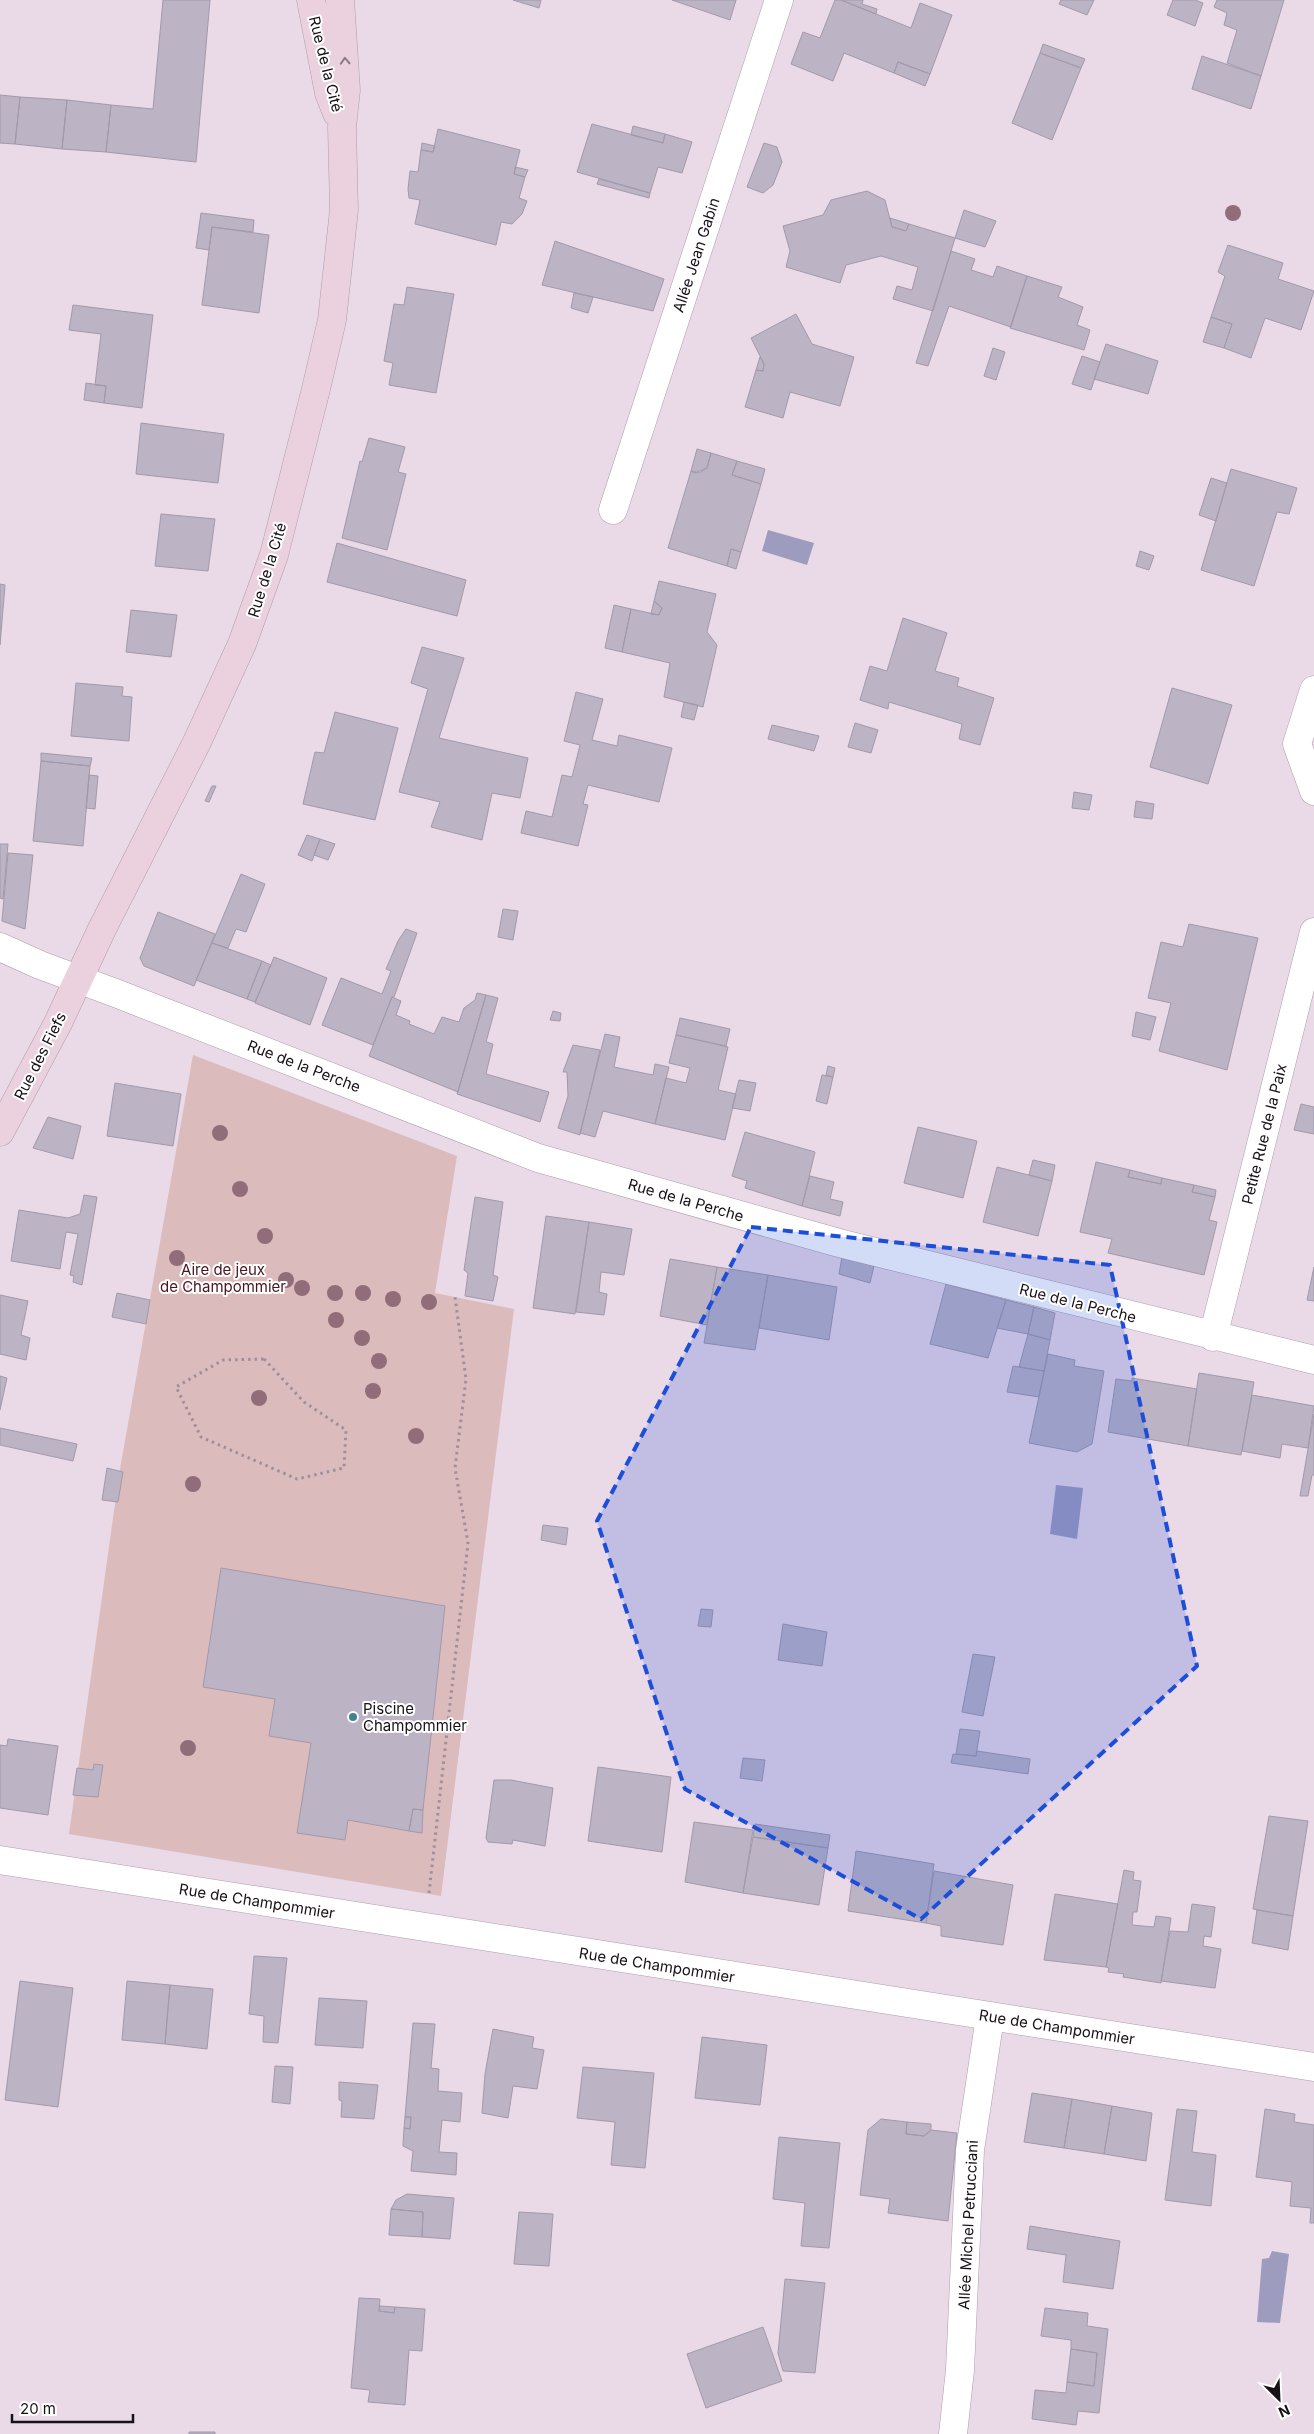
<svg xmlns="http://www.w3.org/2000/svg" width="1314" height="2434" font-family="Inter,sans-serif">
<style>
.green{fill:#dcbbbd}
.water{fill:#9e9cbe}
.building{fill:#bcb3c5;stroke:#a299ab}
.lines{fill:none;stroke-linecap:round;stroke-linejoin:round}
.street-casing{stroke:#ad9dab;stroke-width:29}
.secondary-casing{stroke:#ad9dab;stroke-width:29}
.path{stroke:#9d909b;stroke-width:3;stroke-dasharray:2.5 4;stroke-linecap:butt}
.street{stroke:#fff;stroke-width:28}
.secondary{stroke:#ebd1de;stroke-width:28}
.tree{fill:#916d79}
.oneway{stroke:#8b7b84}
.marked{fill:#1d4ed8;fill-opacity:0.2;stroke:#1d4ed8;stroke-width:4;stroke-dasharray:10 6;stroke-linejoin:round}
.poi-dot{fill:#438096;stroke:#fff;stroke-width:2}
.labels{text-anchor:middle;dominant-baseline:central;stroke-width:4;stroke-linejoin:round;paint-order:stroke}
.street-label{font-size:15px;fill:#161116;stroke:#fff}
.park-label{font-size:15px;fill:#48151f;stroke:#fff}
.poi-label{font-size:15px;fill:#161116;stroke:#fff;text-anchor:start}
</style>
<rect width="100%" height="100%" fill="#ead9e7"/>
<!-- green -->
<path class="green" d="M193,1055l264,101 -22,137 79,16 -73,587 -372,-62 50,-359z"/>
<!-- water -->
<path class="water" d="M768,530l46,13 -7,22 -45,-14z
M1056,1485l27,3 -6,51 -27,-5z
M1272,2251l17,3 -9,69 -23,-1 5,-63 7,-1z"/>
<!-- building -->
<path class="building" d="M163,0h47l-14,162 -90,-10 5,-47 42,4z
M513,0h28l-2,8z
M672,0h64l-6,20z
M835,0h6l70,28 9,-25 32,12 -22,59 -32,-12 -4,11 -50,-20 -11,28 -42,-17 12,-32 17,6z
M841,0h22l-1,4 15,5 -1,5z
M1061,0h33l-7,15 -28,-11z
M1173,0h22l8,3 -8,23 -28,-11z
M1217,0h67l-23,76 -34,-13 10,-33 -13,-5 3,-12 -13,-6z
M1043,44l42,15 -4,9 -41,-15z
M1040,53l41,15 -29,72 -40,-17z
M1202,56l59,20 -10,33 -59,-20z
M898,62l32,12 -5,12 -31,-13z
M0,95l20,2 -5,47 -15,-1z
M20,97l47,3 -5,49 -47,-5z
M67,100l44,5 -5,47 -44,-3z
M592,124l71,19 2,-9 27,8 -10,31 -24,-6 -8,26 -73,-21z
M633,126l32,8 -2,9 -32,-8z
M438,129l82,21 -6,24 11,3 -6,21 8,3 -5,13 -10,10 -11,-2 -5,23 -81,-21 5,-24 -11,-2 -1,-9 2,-18 8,1 3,-22 12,2z
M422,143l13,3 -2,6 -12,-2z
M764,143l13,4 5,15 -9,23 -10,8 -16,-6z
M515,167l13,3 -3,7 -11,-3z
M599,179l51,14 -1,5 -52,-14z
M867,191l18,9 7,27 14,4 3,-7 46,14 -22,73 -40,-12 4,-13 15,4 6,-23 -37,-11 -35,9 -6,18 -54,-16 4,-16 -7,-25 40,-11 8,-15z
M964,210l32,11 -11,26 -30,-9z
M201,213l53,7 -1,12 -41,-5 -3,23 -13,-2z
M890,218l19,6 -3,7 -14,-4z
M212,227l57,8 -10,78 -57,-8z
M555,241l109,38 -11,32 -111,-26z
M1228,245l55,18 -5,16 36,12 -13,39 -36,-12 -14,40 -27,-10 8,-24 -21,-7 14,-41 -7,-4z
M951,251l24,8 -4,11 22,7 4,-11 30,10 -16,51 -62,-21 -21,60 -12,-3z
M1027,276l35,11 -4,10 25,10 -6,18 13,5 -6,20 -74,-22z
M407,287l47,7 -18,99 -47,-8 4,-22 -9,-2 10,-57 10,1z
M574,293l19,4 -5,16 -17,-5z
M73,305l80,10 -11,93 -38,-5 2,-17 -11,-1 6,-51 -32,-4z
M796,314l16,30 42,13 -14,49 -50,-14 -7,26 -38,-11 11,-37 7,1 1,-7 -13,-26z
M1211,317l21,7 -8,24 -21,-6z
M1106,344l52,17 -10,33 -54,-15z
M993,348l12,4 -9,28 -12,-4z
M1082,356l18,6 -9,28 -19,-6z
M760,357l4,7 -1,7 -7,-1z
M86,383l20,3 -2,17 -20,-3z
M141,423l83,11 -6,49 -82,-9z
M369,438l36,9 -7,25 8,2 -19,76 -45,-12 18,-77 2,1z
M697,449l14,4 -4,15 -12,5 -4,-2z
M711,453l26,8 -5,14 29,9 -20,68 -10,-3 -4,17 -59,-18 23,-77 8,2 8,-5z
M737,461l28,8 -4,15 -29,-9z
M1231,469l66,19 -8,26 -12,-2 -23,74 -53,-16z
M1211,478l16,5 -11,38 -17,-6z
M161,514l54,5 -7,52 -53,-5z
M337,543l129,37 -9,36 -130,-34z
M731,549l10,3 -5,17 -9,-3z
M1140,551l14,5 -5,14 -13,-4z
M659,581l57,13 -9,38 10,13 -14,62 -39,-10 6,-34 -48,-11 9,-43 28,6 3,-7 -8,-7z
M0,584l5,1 -5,60z
M654,601l8,7 -3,7 -8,-1z
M614,605l17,4 -9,43 -17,-4z
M131,610l46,5 -6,42 -45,-5z
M903,618l44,15 -12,38 24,7 -2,8 37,12 -14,47 -21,-6 3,-15 -73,-22 -1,7 -28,-9 10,-34 17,5z
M422,647l42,11 -25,80 89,20 -8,40 -28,-5 -10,47 -51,-13 9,-25 -41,-10 29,-103 -17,-6z
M76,683l47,4 -1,9 10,1 -3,44 -58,-5z
M1172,688l60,17 -24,79 -58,-17z
M576,692l27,7 -11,41 25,6 2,-11 53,13 -13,54 -71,-17 -5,19 5,1 -10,41 -57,-13 5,-22 26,6 10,-42 10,2 8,-32 -16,-4z
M684,702l14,3 -4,15 -13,-3z
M335,712l63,16 -23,92 -72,-16 12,-52 9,1z
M855,723l23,7 -7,23 -23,-6z
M772,725l47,11 -5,15 -46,-12z
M41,753l51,5 -2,8 -49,-5z
M41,761l49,5 -7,80 -50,-5z
M89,775l9,1 -3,33 -9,-1z
M212,786h4l-7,16 -4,-1z
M1074,792l18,3 -3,15 -17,-2z
M1136,801l18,3 -2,15 -18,-2z
M307,835l13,4 -8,22 -14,-6z
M320,839l15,5 -7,16 -14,-5z
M0,844h8l-5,55 -3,-1z
M8,853l25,2 -8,74 -23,-8z
M241,874l24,10 -19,48 -10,-3 -8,19 -16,-5z
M503,909l15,2 -5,29 -15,-3z
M158,912l57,22 -21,52 -50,-20 -4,-8z
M1189,924l69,14 -31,132 -68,-19 12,-48 -23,-5 13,-56 22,5z
M406,929l11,4 -23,64h-2l-19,48 -51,-20 19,-47 41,16 9,-23 -5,-2 12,-28z
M212,943l50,18 -15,38 -51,-19z
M274,957l53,21 -17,47 -55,-22z
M262,961l9,4 -16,37 -8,-3z
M477,993l9,2 -28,97 -89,-36 23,-59 9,4 -5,14 14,6 -1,3 25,10 8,-17 17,5 5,-14 11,-8z
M486,995l12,3 -12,44 7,2 -7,30 63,18 -9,30 -83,-28z
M553,1011l8,2 -1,8 -10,-1z
M1136,1012l20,5 -6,23 -18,-4z
M680,1018l50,11 -4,17 -50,-11z
M605,1034l15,3 -6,30 39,8 2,-11 14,3 -14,57 -52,-13 -8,26 -15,-4z
M676,1035l52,12 -10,43 18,4 -11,46 -70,-16 11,-46 20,5 4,-15 -21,-5z
M573,1045l27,5 -20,85 -22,-7 10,-32 -1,-24h-4z
M828,1066l7,2 -2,9 -7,-2z
M822,1075l11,2 -6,27 -11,-3z
M739,1080l17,3 -6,28 -18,-3z
M115,1083l66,11 -8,52 -66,-10z
M1301,1104l13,3v27l-20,-4z
M48,1117l33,9 -8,33 -40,-11z
M918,1127l59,14 -14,57 -59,-15z
M745,1132l70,20 -13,54 -57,-18 2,-7 -15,-5z
M1033,1160l22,5 -3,16 -23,-6z
M1096,1162l34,8 -2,7 33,7 1,-6 32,7 -2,7 23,5 -6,23 8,2 -13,53 -96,-22 4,-14 -32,-7z
M997,1167l55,14 -14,55 -55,-14z
M1130,1170l32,8 -1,6 -33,-7z
M810,1176l24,6 -4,17 13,3 -3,14 -38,-10z
M1194,1185l22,5 -1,7 -23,-5z
M84,1195l13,2 -15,88 -9,-3 1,-6 -4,-1 8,-41 -12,-2 -6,37 -49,-8 8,-51 49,8 12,-4z
M475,1197l28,5 -10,73 5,2 -5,24 -28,-5 3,-23 -4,-3z
M546,1216l43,6 -14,92 -42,-6z
M589,1222l43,7 -8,46 -23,-3 -2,20 8,2 -3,21 -28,-3z
M842,1257l32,9 -4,17 -31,-9z
M670,1259l47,8 -10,58 -47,-9z
M717,1267l51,8 -13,75 -51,-7z
M1314,1267v34l-7,-1z
M768,1275l69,12 -8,53 -70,-12z
M946,1284l60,16 -18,58 -58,-14z
M117,1293l33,7 -4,24 -34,-7z
M0,1295l28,6 -7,34 9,3 -4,22 -26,-6z
M1006,1300l28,7 -6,27 -31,-6z
M1034,1307l21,6 -5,27 -22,-6z
M1028,1334l22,6 -6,31 -25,-4z
M1048,1354l27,6 -1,6 30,5 -12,73 -15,8 -48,-9z
M1013,1366l31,5 -5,26 -32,-5z
M1199,1373l55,9 -13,73 -53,-9z
M0,1376l7,2 -7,32z
M1132,1378l65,11 -9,57 -80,-14 8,-53 16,2z
M1252,1395l62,11 -6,42 -26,-4 -2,14 -38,-7z
M1314,1414v61h-2l-4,21h-8z
M0,1428l77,16 -4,17 -73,-16z
M107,1468l16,4 -5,30 -16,-2z
M543,1525l25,3 -2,17 -25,-5z
M221,1568l224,38 -22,204 -10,-1 -4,22 -61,-11 -3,20 -48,-7 14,-90 -42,-7 6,-37 -72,-12z
M701,1609l12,1 -2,17 -13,-1z
M783,1624l44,8 -5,34 -44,-6z
M973,1654l22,3 -12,59 -21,-4z
M960,1729l20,2 -4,25 -20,-2z
M8,1739l50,7 -10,69 -48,-7v-63l7,1z
M977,1751l53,8 -2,15 -77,-11 2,-9 23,2z
M743,1758l22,2 -3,21 -22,-3z
M94,1764l9,1 -5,32 -25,-2 4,-27 16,2z
M598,1767l73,10 -9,75 -74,-11z
M494,1780h17l42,8 -8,58 -32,-6 -1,4 -24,-2 -2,-4z
M413,1809l10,1 -1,23 -13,-2z
M1269,1816l39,5 -15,95 -40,-7z
M694,1822l59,8 -10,63 -58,-11z
M755,1824l75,11 -2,13 -75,-11z
M753,1837l75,11 -9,57 -76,-12z
M856,1851l78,13 -8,59 -78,-12z
M1124,1870l10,2 -1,8 8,1 -4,31h-4l-1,13 22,2 2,-11 15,2 -10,65 -38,-6 1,-3 -16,-2 1,-4 -3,-1z
M934,1871l79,14 -10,60 -62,-9v-10l-15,-3z
M1055,1894l63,10 -12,63 -62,-7z
M1192,1904l23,3 -4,30 -7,-1 -1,10 18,3 -6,39 -54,-7 9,-50 18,1z
M1257,1910l36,6 -5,34 -36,-7z
M254,1956l33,2 -9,85 -15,-1 1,-26 -15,-2z
M20,1981l53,7 -15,119 -53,-7z
M127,1981l43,4 -5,59 -43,-4z
M170,1985l43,4 -6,60 -42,-5z
M319,1998l48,3 -4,47 -48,-3z
M413,2023l22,1 -4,44 8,1 -1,22 24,2 -2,29 -18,-2 -3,32 18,1 -1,22 -45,-4 2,-20 -10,-5 1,-18 6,1 1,-12h-6z
M493,2029l41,8 -2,11 12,2 -7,39 -24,-3 -5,32 -26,-5 3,-39z
M702,2037l65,8 -7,60 -65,-7z
M275,2066l18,1 -3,37 -18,-2z
M583,2067l71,6 -9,95 -34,-3 4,-43 -38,-4z
M339,2082l39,3 -4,34 -33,-2 1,-16 -3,-1z
M1032,2093l40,6 -8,49 -40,-6z
M1072,2099l40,7 -8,48 -40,-6z
M1112,2106l40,7 -6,48 -42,-7z
M1177,2109l20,2 -5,41 24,3 -5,51 -46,-6z
M1265,2109l30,5 -1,8 20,3v98h-4l1,-15 -21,-2 2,-24 -36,-5z
M405,2117h6l-1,12 -6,-1z
M881,2119l26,3 -1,12 18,2 7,-6 26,3 -9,88 -60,-8 2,-14 -30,-4 8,-65z
M907,2122l24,2v6l-7,6 -18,-2z
M779,2137l61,6 -11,105 -28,-2 4,-43 -32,-4z
M407,2194l47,4 -4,41 -28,-2 1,-25 -32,-3 5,-9z
M391,2209l32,3 -1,25 -33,-2z
M519,2212l34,2 -4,52 -35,-2z
M1030,2226l90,15 -7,48 -50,-7 3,-27 -39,-6z
M785,2279l40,4 -10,90 -32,-2 -5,-18z
M359,2298l21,1 -1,12 15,2 1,-6 30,2 -3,42 -13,-1 -4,55 -37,-3 2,-12 -19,-2z
M380,2306l15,1 -1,6 -15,-2z
M1045,2308l43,5 -1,13 21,3 -9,84 -21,-2 -2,14 -44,-6 3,-29 31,3 1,-11 27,4 3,-33 -26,-4v-9l-30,-4z
M763,2327l19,54 -76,27 -19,-54z
M1071,2349l26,4 -3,33 -27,-4z
M189,2432h26v2h-26z"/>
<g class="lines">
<defs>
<path id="street" d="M613,510l166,-510
M1314,690l-17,54 17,47
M0,947l40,18 78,29 420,164 301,85 475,117
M1213,1337l101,-405
M0,1860l1314,207
M953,2434l7,-64 10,-220 20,-133"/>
<path id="secondary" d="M311,0l18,93 8,20
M0,1132l58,-109 44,-94 95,-187 45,-98 32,-89 42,-166 16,-69 12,-110 -2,-83 4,-37 -6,-90"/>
</defs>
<!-- street casing -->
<use href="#street" class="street-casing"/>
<!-- secondary casing -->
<use href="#secondary" class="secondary-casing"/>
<!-- path -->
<path class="path" d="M264,1359l40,43 42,28 -2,38 -47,11 -96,-42 -25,-50 47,-27z
M429,1893l39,-350 -13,-75 11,-89 -11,-82"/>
<!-- street -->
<use href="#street" class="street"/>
<!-- secondary -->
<use href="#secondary" class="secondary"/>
</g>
<!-- trees -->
<g class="tree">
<circle cx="1233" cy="213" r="8"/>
<circle cx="220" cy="1133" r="8"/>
<circle cx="240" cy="1189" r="8"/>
<circle cx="265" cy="1236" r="8"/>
<circle cx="177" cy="1258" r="8"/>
<circle cx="286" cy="1280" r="8"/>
<circle cx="302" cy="1288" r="8"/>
<circle cx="335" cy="1293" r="8"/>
<circle cx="363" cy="1293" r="8"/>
<circle cx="393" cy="1299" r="8"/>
<circle cx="429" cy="1302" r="8"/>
<circle cx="336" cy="1320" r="8"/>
<circle cx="362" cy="1338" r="8"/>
<circle cx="379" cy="1361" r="8"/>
<circle cx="373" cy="1391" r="8"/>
<circle cx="259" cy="1398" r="8"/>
<circle cx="416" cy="1436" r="8"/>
<circle cx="193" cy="1484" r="8"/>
<circle cx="188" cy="1748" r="8"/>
</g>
<!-- one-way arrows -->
<defs><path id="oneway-chevron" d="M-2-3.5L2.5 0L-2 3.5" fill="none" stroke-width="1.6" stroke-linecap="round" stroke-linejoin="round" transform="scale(1.25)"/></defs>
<use class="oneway" href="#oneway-chevron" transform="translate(345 61) rotate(-93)"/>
<!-- marked area -->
<path class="marked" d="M751,1227l359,38 87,401 -276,253 -236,-130 -88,-268z"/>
<!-- markers -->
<circle class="poi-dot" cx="353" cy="1717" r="5"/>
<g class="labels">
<!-- street labels -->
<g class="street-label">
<text transform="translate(326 64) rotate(76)">Rue de la Cité</text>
<text transform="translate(696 255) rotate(-72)">Allée Jean Gabin</text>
<text transform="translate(267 570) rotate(-73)">Rue de la Cité</text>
<text transform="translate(40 1056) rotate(-63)">Rue des Fiefs</text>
<text transform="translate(304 1066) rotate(21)">Rue de la Perche</text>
<text transform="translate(1264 1134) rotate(-76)">Petite Rue de la Paix</text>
<text transform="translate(686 1200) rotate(16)">Rue de la Perche</text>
<text transform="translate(1078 1303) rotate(14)">Rue de la Perche</text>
<text transform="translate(257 1901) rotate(9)">Rue de Champommier</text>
<text transform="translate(657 1965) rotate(9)">Rue de Champommier</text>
<text transform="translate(1057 2027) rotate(9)">Rue de Champommier</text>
<text transform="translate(968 2225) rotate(-87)">Allée Michel Petrucciani</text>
</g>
<!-- park labels -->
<g class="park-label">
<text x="223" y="1269">Aire de jeux<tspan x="223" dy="17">de Champommier</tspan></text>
</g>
<!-- poi labels -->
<g class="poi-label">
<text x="363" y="1708">Piscine<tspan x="363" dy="17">Champommier</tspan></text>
</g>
</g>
<!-- north arrow -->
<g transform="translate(1279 2399) rotate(156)" stroke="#ffffff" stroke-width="4" paint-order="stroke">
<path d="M0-4L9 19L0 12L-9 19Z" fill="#161116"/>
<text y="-8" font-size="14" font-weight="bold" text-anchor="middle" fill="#161116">N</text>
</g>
<!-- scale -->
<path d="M12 2414v8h121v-8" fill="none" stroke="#161116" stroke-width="2.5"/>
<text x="20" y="2414" font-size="15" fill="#161116" stroke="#ffffff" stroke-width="4" paint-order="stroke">20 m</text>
</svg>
